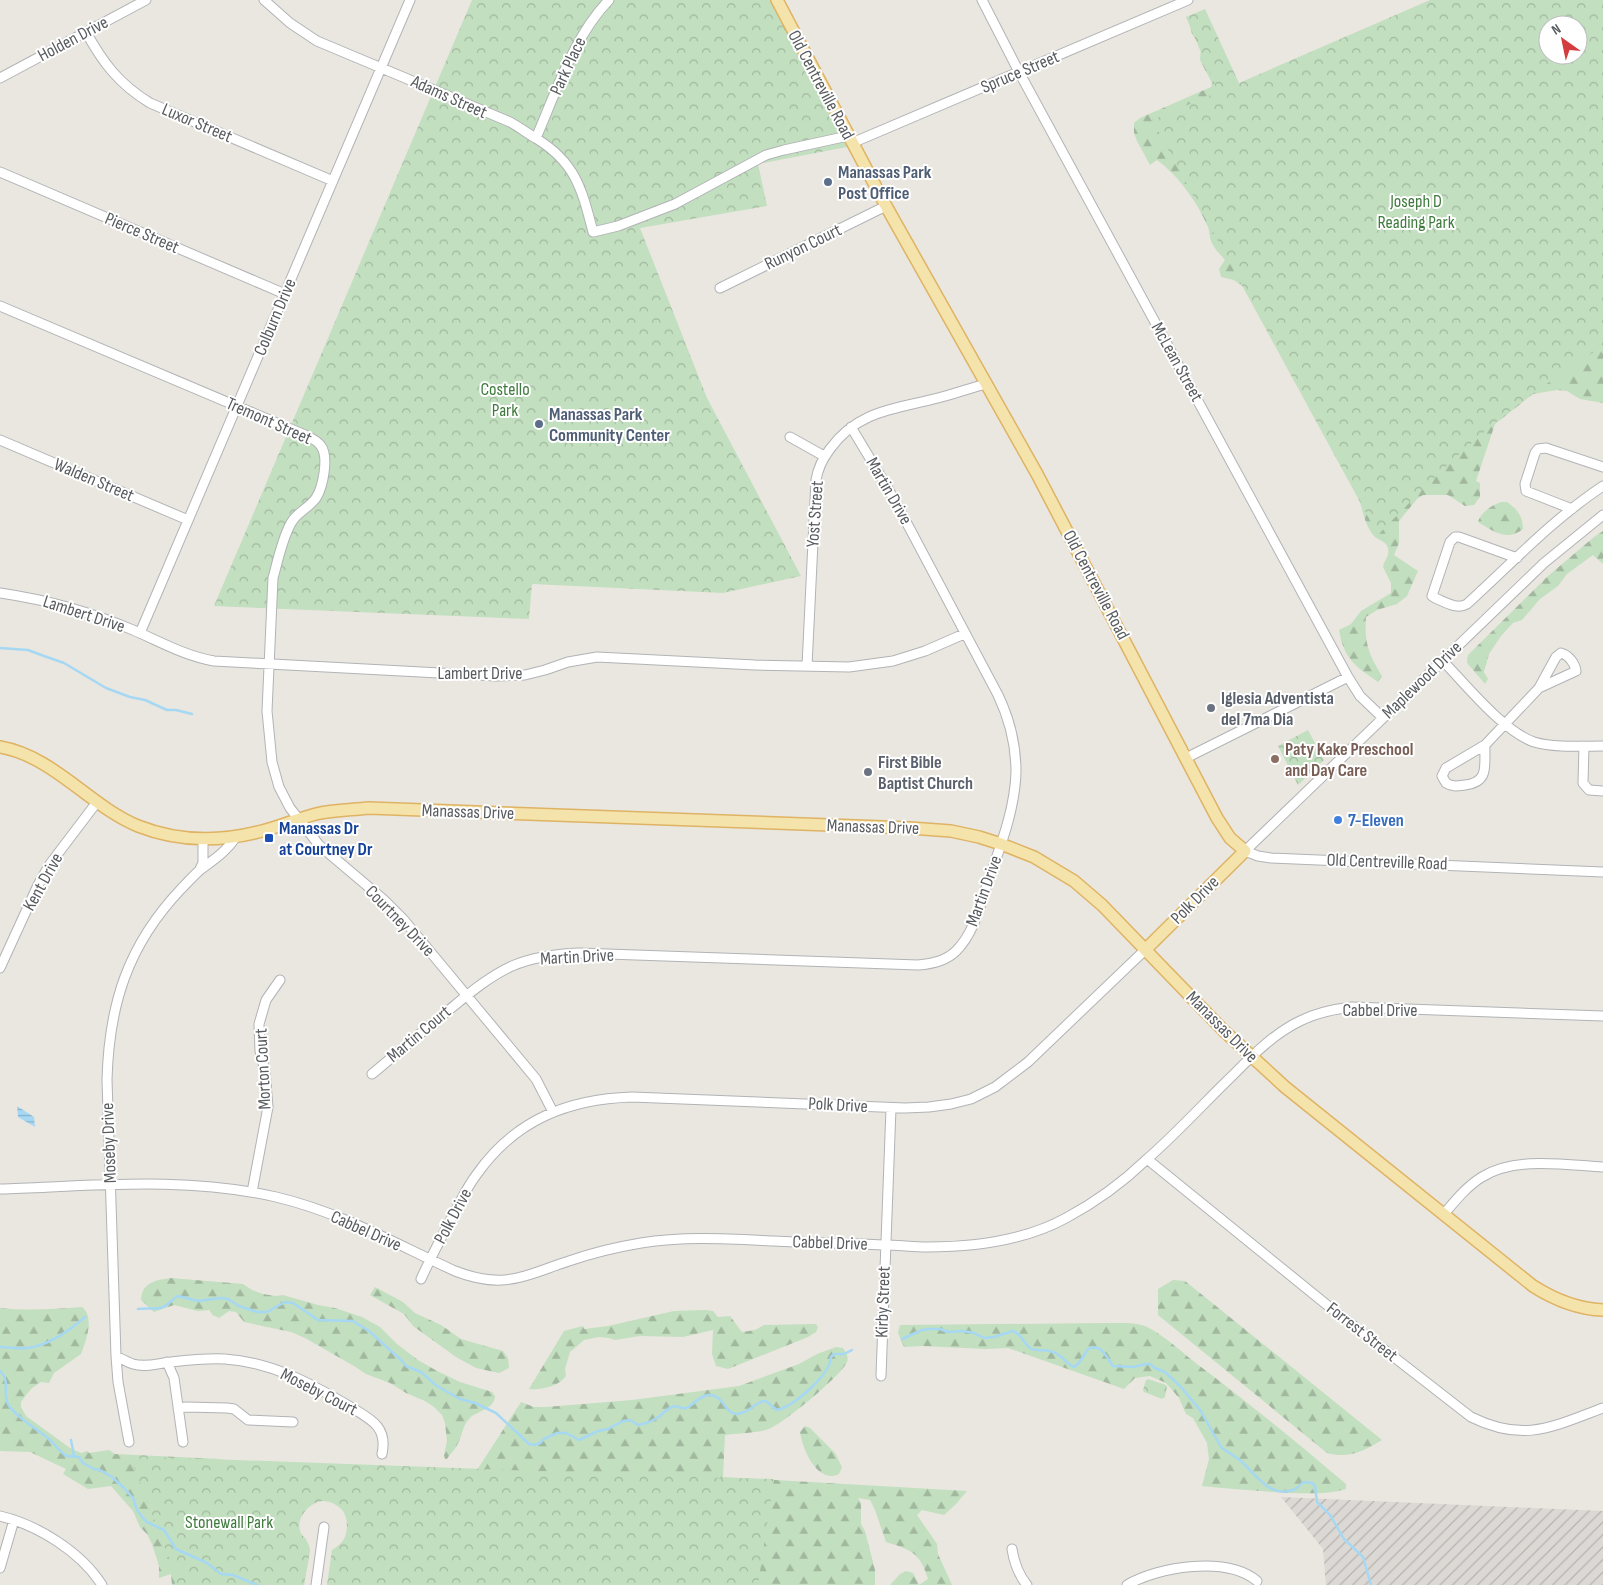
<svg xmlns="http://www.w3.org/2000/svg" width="1603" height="1585" font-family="'Sofia Sans Condensed',sans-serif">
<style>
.industrial{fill:url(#industrial-furrows)}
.forest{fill:url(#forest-firs)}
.park{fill:url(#park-crowns);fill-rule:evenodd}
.water{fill:url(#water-rules)}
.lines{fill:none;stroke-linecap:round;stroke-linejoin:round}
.stream{stroke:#a6d8f4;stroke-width:2.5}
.minor-casing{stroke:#b1b3b6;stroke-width:11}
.major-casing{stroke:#dfb364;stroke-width:14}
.minor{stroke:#fff;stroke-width:9}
.major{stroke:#f4e3ab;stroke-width:11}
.service-dot{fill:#5c6f8a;stroke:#fff;stroke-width:2}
.worship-dot{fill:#6b7280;stroke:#fff;stroke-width:2}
.education-dot{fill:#8d6e63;stroke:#fff;stroke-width:2}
.shop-dot{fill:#3f7fe0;stroke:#fff;stroke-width:2}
.transit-dot{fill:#1a4fb4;stroke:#fff;stroke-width:2}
.labels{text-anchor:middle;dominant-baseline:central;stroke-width:4;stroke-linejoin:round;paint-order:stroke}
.street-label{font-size:18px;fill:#595c5f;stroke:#fff}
.service-label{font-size:18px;font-weight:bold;fill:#4e5e75;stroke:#fff;text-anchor:start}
.park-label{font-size:18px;fill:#3f7b3d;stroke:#fff}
.worship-label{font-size:18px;font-weight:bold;fill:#5b616d;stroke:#fff;text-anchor:start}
.education-label{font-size:18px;font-weight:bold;fill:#785e54;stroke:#fff;text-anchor:start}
.shop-label{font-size:18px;font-weight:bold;fill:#366cbe;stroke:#fff;text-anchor:start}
.transit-label{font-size:18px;font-weight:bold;fill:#164399;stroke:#fff;text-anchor:start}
</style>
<defs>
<pattern id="industrial-furrows" width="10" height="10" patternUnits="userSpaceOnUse" patternTransform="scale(1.25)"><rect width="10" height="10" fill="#dcd9d5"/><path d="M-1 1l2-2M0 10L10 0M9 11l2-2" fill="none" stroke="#b5b3b0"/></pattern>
<pattern id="forest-firs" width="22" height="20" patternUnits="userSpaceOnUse" patternTransform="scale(1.25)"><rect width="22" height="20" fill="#c2dfbf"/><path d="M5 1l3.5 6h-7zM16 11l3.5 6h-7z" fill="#a1b89e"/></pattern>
<pattern id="park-crowns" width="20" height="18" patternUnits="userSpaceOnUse" patternTransform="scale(1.25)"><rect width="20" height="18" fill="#c2dfbf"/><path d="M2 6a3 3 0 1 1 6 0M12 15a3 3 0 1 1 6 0" fill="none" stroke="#a1b89e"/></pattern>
<pattern id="water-rules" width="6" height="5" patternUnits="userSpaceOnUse" patternTransform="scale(1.25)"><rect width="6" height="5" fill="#a6d8f4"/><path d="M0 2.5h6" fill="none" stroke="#8ab2c9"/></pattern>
</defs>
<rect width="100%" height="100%" fill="#eae7e0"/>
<!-- industrial -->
<path class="industrial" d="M1281,1497l322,14v74h-277l-3,-36z"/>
<!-- forest -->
<path class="forest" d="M1188,18l37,63 378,246v76l-23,-4 -13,-8 -10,-1 -24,4 -38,30 -19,57 4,2v14l-6,8 -9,1 -17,-11h-25l-6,4 -18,22v22l-5,12 24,16 -11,25 -10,8 -20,6 -11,7c-2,26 3,38 16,59l-4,6c-23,-16 -34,-23 -39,-52l12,-6 10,-13 30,-18v-10l-8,-16c1,-6 7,-12 5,-18 -1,-8 -9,-8 -14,-13 -10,-11 -12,-30 -17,-44l-114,-205 -9,-7 -13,-3 -2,-8 6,-9c-4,-5 -9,-9 -12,-15 -4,-5 -3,-13 -5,-18 -10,-24 -30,-52 -51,-67l-7,5 -13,-24 -3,-8v-10l6,-5 71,-31 1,-4 -12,-23 1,-13 -9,-13z
M1501,502h6c10,7 16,14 16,27 -16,13 -30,2 -45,-7 3,-10 14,-17 23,-20z
M1603,531v33l-10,-9 -26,19 -9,12 -18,13 -18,21 -9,3 -12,13 -12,18 -5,18 4,7 -3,5 -18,-21 1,-8 80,-79 46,-39z
M171,1278l72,6 9,6 11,4 12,2 8,-1 35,10 17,3 27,9 18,10 17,17 21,16 19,11 23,11 32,10 3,4c-1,14 -17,14 -25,22 -8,7 -7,17 -12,25 -2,6 -8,11 -11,16h-2l-1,-4 3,-14 -2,-18 -3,-8 -8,-8 -9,-6 -19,-8 -16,-10 -24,-9 -12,-8 -49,-28 -14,-6 -47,-10 -8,-10 -7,-1 -10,7 -6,-3 -4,-5 -11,1 -24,-6 -20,7 -13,-12c1,-18 15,-20 30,-22z
M1173,1280l12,1 197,159c-18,11 -34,19 -55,13l-169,-138v-26z
M375,1287l28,15 12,11 26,12 20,14 42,12 5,7 1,10 -10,5 -23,-5 -20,-11 -43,-31 -9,-12 -34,-19z
M82,1307c13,10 4,34 -1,47l-27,19 -5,10 -8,-1 -9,6 -6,7 -5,7v5l5,9 44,32 11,5 6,-2 2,2 20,-3 6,4 105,5 86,80 4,10 -6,36h-132l-1,-11 -12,4v-12l-7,-22 -5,-10 -7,-7 -7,-16 -22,-25 -23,3 -25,-15 3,-5 -36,-17 -30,-1v-143c28,3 54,1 82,-1z
M705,1310l8,1 5,6 12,-1 12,16 13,-2 9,-5 52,-1 2,3 -2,5 -8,5 -80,32 -12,-3 -4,-12 1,-24 -30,7 -43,-1 -25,4 -6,-2 -10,-1 -15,3 -14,12 -5,17 1,7c-8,11 -25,14 -37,13l35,-58 19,-5 1,3 24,-3 66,-15z
M1107,1323c12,0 27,-1 38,3 18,8 40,29 56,41 49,37 98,77 145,117v5c-19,6 -39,4 -58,4 -29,-2 -57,-4 -86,-7l7,-27 -2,-16 -14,-25 -7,-4 -7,-16 -13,-15 -16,-7 -15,2 -11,11 -116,-41 -22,1 -64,-3 -18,1 -6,-14 2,-8z
M836,1347l7,1c3,4 6,9 4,14 -6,14 -61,59 -76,66 -9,5 -35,5 -46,7l-2,42 244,14 -11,13 -12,11 -22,-5 -5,5 20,29 1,10 14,31h-62l10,-11 6,-3 7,2 6,12 9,-6c-8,-27 -17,-29 -42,-37l-11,-32 -5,-10 -12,-2 3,5v21l4,7 10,39v15h-260l-200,-19 106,-164 13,5h12l86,-7 107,-14 60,-22 18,-10z
M805,1426l5,2 25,25 7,14 -3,7c-2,1 -5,2 -8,2 -18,-1 -29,-30 -31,-44z"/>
<!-- park -->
<path class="park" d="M472,0h299l76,147 -89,17 9,42 -127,22 67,170 94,178 -78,17 -191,-9 -3,35 -315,-13z
M1430,0h173v346c-49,31 -95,64 -138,103 -30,27 -59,57 -87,86l-226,-415 66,-28 -32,-75 19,-8 34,74zM1548,25h30v30h-30z
M1308,730l16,30 -26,25 -20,-39z
M1148,1379l18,6 1,2 -2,10 -3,2 -18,-7 -1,-2 3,-10z
M130,1456l593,22 51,1 -16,106h-431l5,-35c3,-2 6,-4 9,-7 7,-7 8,-23 2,-32 -5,-6 -13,-10 -20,-10 -13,1 -27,16 -23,30 2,6 8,9 9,16 2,9 -4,28 -5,38h-129v-11z"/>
<!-- water -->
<path class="water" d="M17,1106l17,11 1,10 -17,-10z"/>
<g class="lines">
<!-- stream -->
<path class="stream" d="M0,648l28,2 16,6 20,7 42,25 24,9 15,3 22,10h9l16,4
M138,1309c7,-1 15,0 22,-1 7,-1 12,-9 18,-12l20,5 22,-3 8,1 11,7 18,6h10l18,-10 8,1 25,17 35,1 16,10 32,29 5,6 15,6 16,14 23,13 15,4 21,10 33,31 6,1 5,-2 4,-4 13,-6h9l13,7 19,-9 10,-2 15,-8 7,-1 8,5c8,-1 15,-4 22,-9 3,-3 7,-7 12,-9 5,-3 9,3 14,1 8,-3 15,-14 24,-13 13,0 15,19 27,19 11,0 21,-14 28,-13 4,1 8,7 12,9 17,-4 53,-35 54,-53l3,-3h10l8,-4
M902,1339l20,-9 8,-1h10l8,3 15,-1 11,2 10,5 10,-1 19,-6c10,4 10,12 17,17 6,4 14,1 20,3 12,3 15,12 24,16l5,-4 9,-14c14,-6 18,8 25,17l20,1 13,-3h4l5,4 10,4 15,14 20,24 21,37c7,6 15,9 22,16 14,13 29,37 52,26 3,-1 5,-5 9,-7l8,1 3,3 2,16 13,13 14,24 19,18 8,28
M0,1347c9,0 18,2 27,1 20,-2 43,-18 58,-31
M0,1371c11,11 2,20 8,33 5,11 32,27 42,36 6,5 10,13 17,16 4,1 8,0 12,1l4,6 11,6 6,1 12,7 12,11 9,10 4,12 6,8 4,4 17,8 12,19 31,14 14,11 12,1 24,10
M71,1440l3,16"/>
<defs>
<path id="minor" d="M264,0l26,23 27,18 193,81c9,5 17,11 27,17 39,24 45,51 56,93l25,-6 57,-22 91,-49 18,-5 64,-14
M982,0l37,72 329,605 12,19 23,22
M86,32c17,31 33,52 64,71l183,78
M0,78l146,-78
M536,138c20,-46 38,-102 73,-138
M852,143l336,-143
M0,172l285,122
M720,288l166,-82
M0,306l305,129c6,3 12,5 16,11 8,11 2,41 -5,52 -7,10 -19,14 -25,25 -9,16 -13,37 -18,55l-6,133 5,51 7,25 11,21 29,37 65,55 19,19 133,160 17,33
M790,437l34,19
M0,440l188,80
M1572,509l-46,-18 -1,-7 10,-31 3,-4 8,-1 57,19
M1603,515l-59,48 -299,288 13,5 13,2 332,14
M1517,558l-58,-21h-4l-5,5 -18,54 3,2c10,4 22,12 32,6 44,-40 86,-85 136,-118
M0,593c48,7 88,18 133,37 26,11 52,26 81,31l282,15 29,-1 20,-5 23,-8 29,-5 158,8 94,2 44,-6 32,-10 39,-17
M140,633l270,-633
M1443,661c22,23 61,71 91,81 20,6 48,4 69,4
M807,666l9,-186c2,-12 7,-22 14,-31 28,-39 66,-40 108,-51 16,-4 32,-10 48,-14
M1485,745l54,-57 17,-31 5,-4c8,2 14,11 15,18l-37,17
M1485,745c-1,20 5,37 -20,40 -8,1 -13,2 -19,-2l-4,-7 4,-8z
M1584,746l-1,37 6,7 14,1
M1186,758l162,-81
M199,871l4,-8v-24
M0,968l38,-83 12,-21 47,-62
M372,1074c24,-20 47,-40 71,-59 22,-18 43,-37 69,-49 21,-9 44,-12 67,-13l339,12c14,-1 28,-4 38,-14 18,-18 24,-45 32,-69 12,-35 27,-72 28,-110 0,-27 -6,-52 -18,-77l-88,-166 -24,-44 -35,-58
M1147,1159l180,146 144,112c53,26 81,10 132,-9
M0,1189c92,-3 186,-13 276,8 64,15 120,47 179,74 49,19 68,5 114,-10 23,-8 48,-14 72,-18 44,-7 89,-4 133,-2 36,2 73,2 109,4 15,0 30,2 44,2 48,0 97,-6 139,-29 30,-16 56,-35 80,-58 30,-26 57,-56 85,-83 21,-21 42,-43 69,-56 16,-8 34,-12 52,-14l251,9
M252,1192l16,-85 -3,-36 -5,-20 -1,-27 7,-24 14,-20
M1444,1214c11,-13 23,-28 38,-37 33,-21 84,-12 121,-10
M421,1279c9,-20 19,-39 29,-58 9,-16 16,-33 27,-47 38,-54 91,-75 155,-77l273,11 24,-1 22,-3 20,-5 24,-12 33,-25 118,-113
M116,1356c6,3 11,6 17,8 13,4 26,-1 38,-2 18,-2 36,-4 54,-3 46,3 85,24 124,47 21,13 39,20 33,48
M167,1362l7,16 9,64
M881,1376l10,-268
M178,1408l8,-1 41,1 7,1 14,11 45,2
M129,1442l-11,-60 -2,-26 -9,-276c2,-76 21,-135 74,-191 6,-6 12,-13 19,-19 13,-10 26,-18 36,-33
M0,1516c38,9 81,36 102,69
M1012,1549c2,13 6,25 15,36
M0,1568l14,-48
M316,1585l8,-58
M1127,1585c32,-19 100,-29 130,-4"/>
<path id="major" d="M777,0l109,206 151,268 180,344 13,20 15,13 -99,98
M0,747c55,10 88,58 138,79 38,15 80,16 120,6 19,-4 38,-13 58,-18 17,-4 35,-4 53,-6l541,20 41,3 28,6 22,7 33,13 40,24 28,24 122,126 61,56 248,199c22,14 44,23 70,24"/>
</defs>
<!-- minor casing -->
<use href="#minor" class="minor-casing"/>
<!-- major casing -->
<use href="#major" class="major-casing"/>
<!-- minor -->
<use href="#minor" class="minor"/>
<!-- major -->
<use href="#major" class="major"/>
</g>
<!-- markers -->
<g class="service-dot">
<circle cx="828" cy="182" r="5"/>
<circle cx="539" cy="424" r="5"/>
</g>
<g class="worship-dot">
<circle cx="1211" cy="708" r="5"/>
<circle cx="868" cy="772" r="5"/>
</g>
<circle class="education-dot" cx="1275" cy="759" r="5"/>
<circle class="shop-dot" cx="1338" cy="820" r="5"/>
<rect class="transit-dot" x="264" y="833" width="10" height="10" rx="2.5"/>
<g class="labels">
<!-- street labels -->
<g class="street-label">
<text transform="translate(73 39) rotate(-28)">Holden Drive</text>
<text transform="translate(568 66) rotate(-65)">Park Place</text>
<text transform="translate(1020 72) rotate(-23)">Spruce Street</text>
<text transform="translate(821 85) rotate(62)">Old Centreville Road</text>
<text transform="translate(449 97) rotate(24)">Adams Street</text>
<text transform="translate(197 123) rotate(23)">Luxor Street</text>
<text transform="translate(142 233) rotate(23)">Pierce Street</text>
<text transform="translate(803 247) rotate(-26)">Runyon Court</text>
<text transform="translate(275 317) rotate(-67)">Colburn Drive</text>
<text transform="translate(1177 362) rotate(61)">McLean Street</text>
<text transform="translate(269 421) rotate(24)">Tremont Street</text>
<text transform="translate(94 480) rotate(23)">Walden Street</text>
<text transform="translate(889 491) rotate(60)">Martin Drive</text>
<text transform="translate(815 514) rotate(-86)">Yost Street</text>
<text transform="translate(1096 585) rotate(62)">Old Centreville Road</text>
<text transform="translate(84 614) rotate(18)">Lambert Drive</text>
<text x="480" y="673">Lambert Drive</text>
<text transform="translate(1422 680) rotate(-44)">Maplewood Drive</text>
<text transform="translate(468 812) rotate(2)">Manassas Drive</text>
<text transform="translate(873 827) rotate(2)">Manassas Drive</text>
<text transform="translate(1387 862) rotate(2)">Old Centreville Road</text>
<text transform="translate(43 882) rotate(-61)">Kent Drive</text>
<text transform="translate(984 891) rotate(-70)">Martin Drive</text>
<text transform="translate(1195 900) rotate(-45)">Polk Drive</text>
<text transform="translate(400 921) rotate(46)">Courtney Drive</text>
<text transform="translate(577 957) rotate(-3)">Martin Drive</text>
<text x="1380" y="1010">Cabbel Drive</text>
<text transform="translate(1222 1027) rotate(45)">Manassas Drive</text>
<text transform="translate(419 1034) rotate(-40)">Martin Court</text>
<text transform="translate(263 1069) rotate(-93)">Morton Court</text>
<text transform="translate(838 1105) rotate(3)">Polk Drive</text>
<text transform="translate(109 1143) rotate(-92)">Moseby Drive</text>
<text transform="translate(453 1216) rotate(-62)">Polk Drive</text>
<text transform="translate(366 1231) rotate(24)">Cabbel Drive</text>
<text transform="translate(830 1243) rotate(2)">Cabbel Drive</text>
<text transform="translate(883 1302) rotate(-88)">Kirby Street</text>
<text transform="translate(1362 1332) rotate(38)">Forrest Street</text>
<text transform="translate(319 1392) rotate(27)">Moseby Court</text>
</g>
<!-- service labels -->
<g class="service-label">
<text x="838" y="172">Manassas Park<tspan x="838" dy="21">Post Office</tspan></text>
<text x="549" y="414">Manassas Park<tspan x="549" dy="21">Community Center</tspan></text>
</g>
<!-- park labels -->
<g class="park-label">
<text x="1416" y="201">Joseph D<tspan x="1416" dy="21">Reading Park</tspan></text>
<text x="505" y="389">Costello<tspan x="505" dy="21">Park</tspan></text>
<text x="229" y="1522">Stonewall Park</text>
</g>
<!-- worship labels -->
<g class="worship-label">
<text x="1221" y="698">Iglesia Adventista<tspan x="1221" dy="21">del 7ma Dia</tspan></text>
<text x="878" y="762">First Bible<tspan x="878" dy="21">Baptist Church</tspan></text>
</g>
<!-- education labels -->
<g class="education-label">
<text x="1285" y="749">Paty Kake Preschool<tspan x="1285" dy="21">and Day Care</tspan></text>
</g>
<!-- shop labels -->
<g class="shop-label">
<text x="1348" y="820">7-Eleven</text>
</g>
<!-- transit labels -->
<g class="transit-label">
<text x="279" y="828">Manassas Dr<tspan x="279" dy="21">at Courtney Dr</tspan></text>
</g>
</g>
<!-- north arrow -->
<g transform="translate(1563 40) rotate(327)"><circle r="24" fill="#ffffff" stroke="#bdbebf"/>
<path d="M0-4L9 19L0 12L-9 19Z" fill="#d33d3d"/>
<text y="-8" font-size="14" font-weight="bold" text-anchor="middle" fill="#595c5f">N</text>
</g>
</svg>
